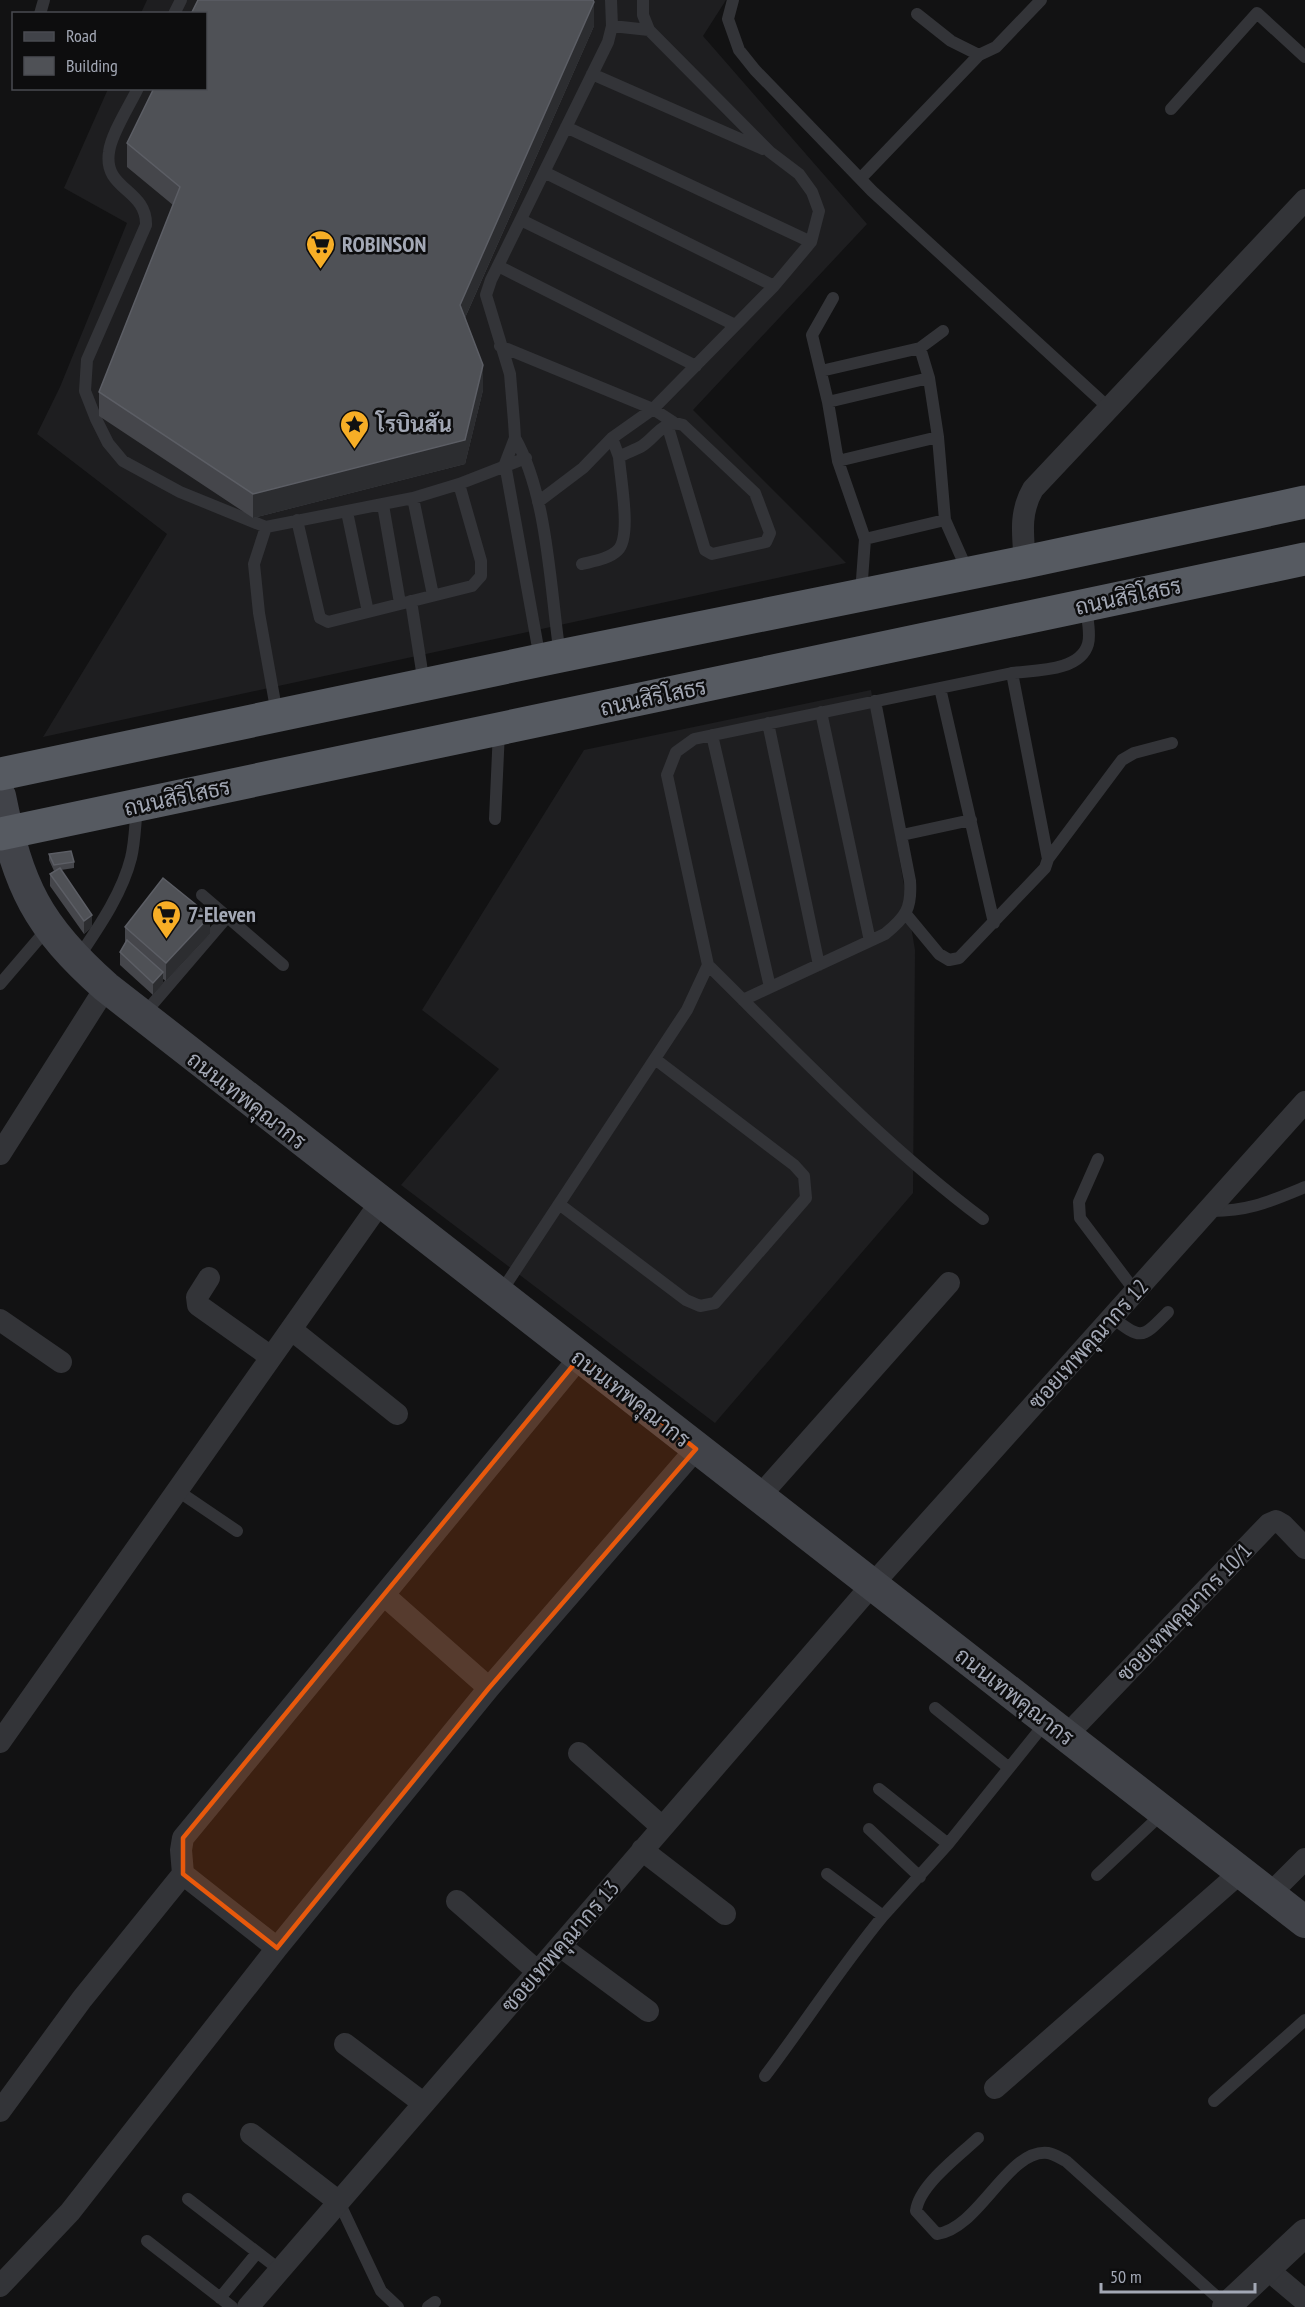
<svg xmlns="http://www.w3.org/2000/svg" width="1305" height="2307" font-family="'PT Sans Narrow',Sarabun,sans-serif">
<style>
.built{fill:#1e1e20}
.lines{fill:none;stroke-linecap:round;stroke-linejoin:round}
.service{stroke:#333438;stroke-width:12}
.minor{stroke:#333438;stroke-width:22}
.tertiary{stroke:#333438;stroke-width:28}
.secondary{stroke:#414349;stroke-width:32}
.trunk{stroke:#565a61;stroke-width:33}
.wall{fill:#45464b}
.shaded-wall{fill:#2c2d30}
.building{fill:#4f5156;stroke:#5c5e65;stroke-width:1.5}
.marked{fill:#e8590c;fill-opacity:0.2;stroke:#e8590c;stroke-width:4.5;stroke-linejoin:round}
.labels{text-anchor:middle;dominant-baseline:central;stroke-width:5;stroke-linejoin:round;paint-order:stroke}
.poi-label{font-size:22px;font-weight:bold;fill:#a3a8b5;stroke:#0d0d0e;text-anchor:start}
.street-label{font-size:22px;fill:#a3a8b5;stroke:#0d0d0e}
</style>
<rect width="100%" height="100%" fill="#121213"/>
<!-- built -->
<path class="built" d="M147,0h579l-23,36 164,188 -174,186 153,153 -803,174 124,-203 -130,-100 23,-47 67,-164 -63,-35 44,-99 98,-1v-74l-65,-1z
M871,690l44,260 -2,243 -198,230 -314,-238 98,-116 -77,-59 162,-260z"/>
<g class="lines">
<!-- service -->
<path class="service" d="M733,0l-5,19 11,31 16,20 117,121 238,218
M40,14l4,-14
M174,14l7,-14
M917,14l34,27 28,14 17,-8 45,-47
M612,26l37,4
M592,74l171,75
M138,88c-8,17 -27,46 -29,64 -6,38 38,37 37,73l-59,135 -2,31 11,28 12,24 15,18 57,31 86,35
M1171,109l86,-96 48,44
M566,127l245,115
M544,172l230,114
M861,178l118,-123
M521,220l214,105
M498,266l198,100
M500,346l153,63 20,13
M920,348l9,30
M821,371l99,-23 23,-17
M828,402l-16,-67 21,-37
M515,438c33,58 35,151 45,217
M612,438l7,19c7,-4 16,-7 23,-11 15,-10 21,-27 41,-21l72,68 15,40 -4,9 -54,12 -7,-4 -38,-126
M838,461l100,-24
M413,498l20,97
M538,502l45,-34 29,-30 41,-29 121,-123 37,-44 8,-31 -7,-19 -13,-18 -29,-22 -121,-122 -6,-15v-15
M383,505l17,98
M347,512l21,100
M297,520l21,90 2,8 8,4 144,-36 9,-10v-15l-22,-77
M865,539l80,-19
M582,564c12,-3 27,-5 36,-14 14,-14 2,-73 1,-93
M861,593l4,-54 -27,-78 -10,-59 101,-24 9,59 7,83 23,52
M411,601l13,83
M540,659l-35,-195 10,-26 -1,-16 -4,-48 -24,-79 5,-15 117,-238 4,-16 -1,-26
M940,688l54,235
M821,712l49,229
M277,714l-18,-101 -5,-49 12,-37 147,-29 46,-14 67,-26
M768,723l51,242
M712,735l58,252
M495,819l4,-88
M902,835l69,-15
M1048,859l74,-99 12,-7 38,-10
M202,895l81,70
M905,913l34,41 10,6 10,-2 86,-90 3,-9 -36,-186
M78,958c20,-30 44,-64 53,-100 4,-16 4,-34 6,-51
M708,965c89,88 175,179 275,254
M0,984l48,-56
M743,1000l142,-66c21,-17 27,-26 25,-53l-35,-180
M144,1014l83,-97
M1098,1159l-19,43 1,16 55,73
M559,1204l127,96 14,6 15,-3 91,-105 -2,-22 -10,-11 -139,-106
M1207,1211c40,1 62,-9 98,-24
M501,1292l186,-282 21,-45 -41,-190 9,-23 18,-13 318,-66c22,-3 68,-1 76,-29 3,-10 -1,-27 -2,-37
M1112,1317c30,24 30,21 56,-5
M178,1491l59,40
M935,1708l74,60
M879,1789l69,55
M869,1829l51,48
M827,1874l56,42 65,-72 98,-122
M1097,1875l67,-63
M765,2076c40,-53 76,-109 118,-160
M1214,2101l91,-81
M978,2138c-19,18 -59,47 -62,73l21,23c42,-5 71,-86 111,-81 6,1 12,5 18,8l161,145
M188,2199l92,71
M339,2202l42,89 17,16
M147,2241l85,66
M220,2298l36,-44
M428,2307l7,-5"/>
<!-- minor -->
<path class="minor" d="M1025,562c-2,-26 -6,-49 8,-73l272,-289
M0,1154l106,-167
M209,1278l-12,19 1,8 73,52
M0,1320l61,42
M292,1330l105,84
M759,1497l190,-214
M385,1596l104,92
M1066,1736l203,-212 7,-3 7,4 22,23
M0,1742l380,-539
M579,1753l83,74
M642,1850l83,64
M183,1874l94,74
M1270,1894l35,-35
M457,1901l81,71
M560,1946l88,65
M345,2044l78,59
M995,2088l246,-216
M0,2111l82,-112 101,-125 -2,-24 2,-12 397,-481
M251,2134l88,68
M1267,2269l38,32
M0,2286l70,-74 207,-264 212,-260 207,-239
M248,2307l624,-722 433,-483"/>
<!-- tertiary -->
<path class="tertiary" d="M1226,2307l79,-74"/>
<!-- secondary -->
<path class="secondary" d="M0,796c18,90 37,130 106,191l1199,935"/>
<!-- trunk -->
<path class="trunk" d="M0,774l560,-118 465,-94 280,-60
M0,834l1305,-275"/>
</g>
<!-- wall -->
<path class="wall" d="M594,26l-129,292 18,72 -18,74 -212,54 -154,-102v-24l74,-187 -46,-38v-24z
M49,854l25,8v6l-13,2 31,57 -8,7 -34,-48v-12l4,-3 -5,-11z
M125,927l85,7 -44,47 -3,-2v5l-10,11 -33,-30v-13l5,-9z"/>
<!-- shaded-wall -->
<path class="shaded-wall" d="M594,2v24l-134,303v-24z
M483,365v25l-18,74 -212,54v-24z
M92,915v12l-8,7v-13z
M210,916v18l-44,47v-18z
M163,972v12l-10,11v-12z"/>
<!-- building -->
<path class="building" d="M198,0h395l1,2 -134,303 23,60 -18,75 -212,54 -154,-102 81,-205 -53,-44 27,-55h52v-74h-15z
M71,851l3,11 -20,3 -5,-11z
M60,868l32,47 -8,6 -34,-47z
M163,878l47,38 -44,47 -41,-36z
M127,940l36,32 -10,11 -33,-31z"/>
<!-- marked area -->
<path class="marked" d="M580,1357l116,92 -207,239 -212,260 -94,-74v-36z"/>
<!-- icons -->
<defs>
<symbol id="supermarket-pin" viewBox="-11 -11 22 30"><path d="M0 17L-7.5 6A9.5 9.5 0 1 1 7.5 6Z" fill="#f7ae26" stroke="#0d0d0e"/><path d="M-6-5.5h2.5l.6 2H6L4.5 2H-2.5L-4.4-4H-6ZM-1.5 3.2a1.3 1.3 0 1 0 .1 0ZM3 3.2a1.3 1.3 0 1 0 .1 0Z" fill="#111"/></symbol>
<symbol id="sight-pin" viewBox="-11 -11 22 30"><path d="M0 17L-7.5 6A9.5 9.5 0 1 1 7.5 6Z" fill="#f7ae26" stroke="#0d0d0e"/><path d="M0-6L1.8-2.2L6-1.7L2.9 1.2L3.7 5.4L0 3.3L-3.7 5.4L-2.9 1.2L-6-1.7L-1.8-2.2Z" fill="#111"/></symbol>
</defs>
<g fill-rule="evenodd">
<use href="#supermarket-pin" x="304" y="228" width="33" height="45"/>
<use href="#sight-pin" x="338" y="408" width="33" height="45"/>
<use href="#supermarket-pin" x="150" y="898" width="33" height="45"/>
</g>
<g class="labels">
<!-- poi labels -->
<g class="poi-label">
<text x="342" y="244">ROBINSON</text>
<text x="376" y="424">โรบินสัน</text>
<text x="188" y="914">7-Eleven</text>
</g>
<!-- street labels -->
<g class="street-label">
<text transform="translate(1128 596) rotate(-12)">ถนนสิริโสธร</text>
<text transform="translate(653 697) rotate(-12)">ถนนสิริโสธร</text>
<text transform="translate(177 797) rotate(-12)">ถนนสิริโสธร</text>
<text transform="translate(247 1100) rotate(38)">ถนนเทพคุณากร</text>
<text transform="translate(1088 1344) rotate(-48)">ซอยเทพคุณากร 12</text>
<text transform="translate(631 1398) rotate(38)">ถนนเทพคุณากร</text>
<text transform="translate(1184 1612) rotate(-46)">ซอยเทพคุณากร 10/1</text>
<text transform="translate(1015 1696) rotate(38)">ถนนเทพคุณากร</text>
<text transform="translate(560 1946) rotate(-49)">ซอยเทพคุณากร 13</text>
</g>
</g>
<!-- legend -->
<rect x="12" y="12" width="195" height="78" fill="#0d0d0e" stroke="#494b51" stroke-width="1.5"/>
<rect x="24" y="32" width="30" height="9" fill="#414349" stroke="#494b51" stroke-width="1.5"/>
<text x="66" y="42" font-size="18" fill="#a3a8b5">Road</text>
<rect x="24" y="57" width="30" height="18" fill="#4f5156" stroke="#494b51" stroke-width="1.5"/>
<text x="66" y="72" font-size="18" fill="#a3a8b5">Building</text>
<!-- scale -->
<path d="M1101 2283v9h154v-9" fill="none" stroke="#a3a8b5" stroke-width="3"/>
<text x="1110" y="2283" font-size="18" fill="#a3a8b5" stroke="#0d0d0e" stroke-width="4.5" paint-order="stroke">50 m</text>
</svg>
